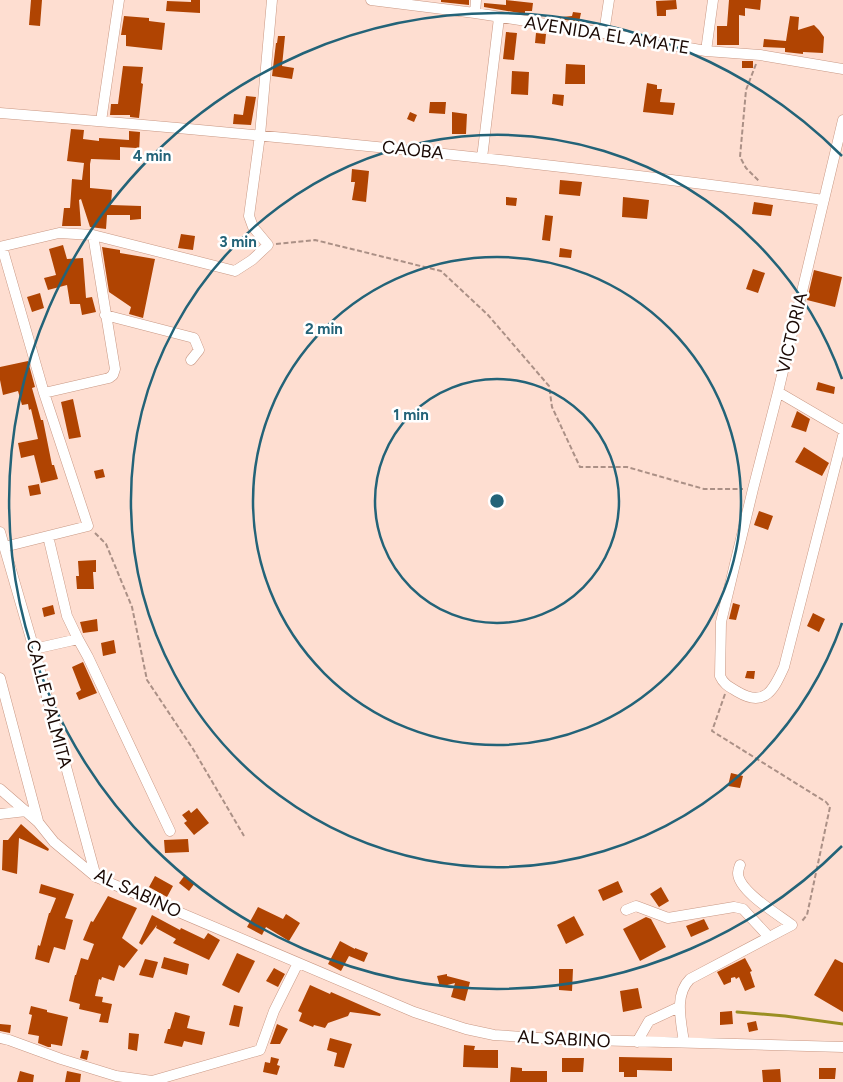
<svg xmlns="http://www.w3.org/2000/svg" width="843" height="1082" font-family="Figtree,sans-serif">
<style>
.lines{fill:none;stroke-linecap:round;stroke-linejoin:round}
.stream{stroke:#9a8f22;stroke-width:3}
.building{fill:#b04402}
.minor-casing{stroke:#c99884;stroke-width:11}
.path{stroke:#ab9086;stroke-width:2;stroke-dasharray:5 2.5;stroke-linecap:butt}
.minor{stroke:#fff;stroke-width:10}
.ring{fill:none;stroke:#236378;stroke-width:2.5}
.labels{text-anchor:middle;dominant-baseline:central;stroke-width:5;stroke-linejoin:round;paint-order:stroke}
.street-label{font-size:18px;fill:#1a0904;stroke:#fff}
.centre{fill:#236378;stroke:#fff;stroke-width:2.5}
.ring-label{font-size:15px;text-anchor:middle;font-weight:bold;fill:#236378;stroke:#fff;stroke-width:5;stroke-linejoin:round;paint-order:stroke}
</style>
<rect width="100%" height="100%" fill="#feded1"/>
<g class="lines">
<!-- stream -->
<path class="stream" d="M737,1012l48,4 58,8"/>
</g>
<!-- building -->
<path class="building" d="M31,0h11l-2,26 -11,-1z
M191,0h9v13l-34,-2 1,-10 24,1z
M441,0h28v5l-28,-3z
M506,0l27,3 -1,8h-7v3l-41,-7v-4l22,2z
M676,0l1,9 -11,1v6h-9l-1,-15z
M729,0h32l-1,10 -15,-2v8l-6,-1v30h-22v-19h10z
M573,12l8,1 -2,9 -28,-4 21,-2z
M124,16l25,2v3l16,2 -3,27 -36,-4v-11h-5z
M790,16l9,1 -1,13 16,-5 5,5 5,7 -1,16 -20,-1v2l-18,-2v-4l-22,-1 1,-8 22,2z
M506,32l11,1 -3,27 -11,-1z
M536,33l10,1 -1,10 -10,-1z
M278,36h7l-3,30 12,2 -2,11 -20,-3 4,-33h1z
M742,61h11v7h-11z
M566,64l19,1v19h-20z
M123,66l20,1 -2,16 2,1 -4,34 -9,-1v-2h-20l1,-11h7z
M512,71l17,1 -1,23 -17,-1z
M647,83l10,2v4h5l-2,13 15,1 -2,12 -30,-3z
M553,94l11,1 -1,11 -11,-2z
M246,96l10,1 -5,28 -18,-1 1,-10 9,1z
M430,102h16l-1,12 -16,-1z
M410,112l7,3 -3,7 -7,-3z
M452,112l15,2 -1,20h-14z
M71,129l13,1 -1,9 16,2v-3l30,2v-9l11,1 -1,20 -3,-4 -16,-1v13l-29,-1 -1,5v24l22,2 -1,15 30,1v13l-11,1v-5h-23l-1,14 -16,-2 -9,-28 -2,1 2,26h-19l2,-18h6l2,-29 10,1 2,-17 -17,-2z
M352,169l17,2 -3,31 -14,-2 3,-18h-4z
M560,180l22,2 -2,14 -21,-2z
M506,197l11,1 -1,8 -10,-1z
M623,197l26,3 -2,19 -25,-2z
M754,202l19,3 -2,11 -19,-2z
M545,215l8,1 -3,25 -8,-1z
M181,234l14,2 -2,14 -15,-2z
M63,245l4,14 16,-1 3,40 6,-1 4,15 -14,3 -2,-11h-10l-3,-19 -19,5 -4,-12 12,-3 -7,-26z
M102,247l18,3v3l35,6 -12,59 -14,-4 2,-7 -22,-15z
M560,248l12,2 -1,8 -12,-1z
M753,269l12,4 -7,20 -12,-4z
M814,270l28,7 -7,30 -28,-7z
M40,293l4,15 -12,4 -5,-15z
M28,361l7,26 -3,1 9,32h2l9,45h2l4,14 -17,4 -7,-28 -13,3 -3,-15 20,-4 -7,-30 -2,1 -1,-6 -6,1 -4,-14 -15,4 -3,-15v-13z
M818,382l17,5 -1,7 -18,-4z
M73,399l8,38 -12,2 -8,-37z
M797,411l13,8 -4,13 -15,-5z
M804,447l25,16 -7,13 -27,-14z
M103,469l2,8 -9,2 -2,-8z
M39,484l2,10 -11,2 -2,-10z
M759,511l14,5 -5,14 -14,-5z
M96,560v12h-3l1,17h-17l-1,-13h3l-1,-15z
M733,603l7,2 -4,15 -7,-1z
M53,605l2,9 -11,3 -2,-9z
M813,613l12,6 -6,13 -12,-6z
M97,619l1,12 -15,2 -3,-11z
M114,640l2,13 -13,3 -2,-13z
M83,662l14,31 -18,7 -3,-7 5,-3 -9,-23z
M747,671h8l-1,8 -9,-1z
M731,773l12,3 -3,12 -12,-2z
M197,808l12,15 -15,12 -10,-12 3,-2 -5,-6 7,-5 2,3z
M21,824l28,25 -1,2 -29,-13 -2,36 -15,-4 1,-30h5z
M188,839l1,13 -24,1 -1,-13z
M185,875l10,8 -6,8 -10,-8z
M155,876l18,10 -6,11 -18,-10z
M618,881l5,11 -20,9 -5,-11z
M41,884l33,10 -9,24 8,2 -8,30 -11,-3 -5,16 -14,-4 3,-14 2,1 9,-33h1l6,-15 -17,-5z
M661,887l8,14 -10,6 -9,-13z
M108,896l29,12 -15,30 16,12 -14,18 -5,-3 -5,16 -12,-4 -1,3 -2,-1 -4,17 8,1 -1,5 10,2 -4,19 -9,-1 2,-8 -22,-5 1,-5 -11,-3 6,-26h1l5,-17 7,2 6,-16 -11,-4 8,-19 2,1z
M258,907l25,12 3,-5 14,9 -11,18 -23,-14 -4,8 -15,-8z
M152,915l28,15 1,-2 23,11 4,-6 12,7 -11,20 -36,-17 3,-4 -20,-11 1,-3 -15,20 -3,-2z
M574,916l10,19 -18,9 -9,-19z
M646,917l5,2 15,28 -26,14 -17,-32z
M704,919l5,10 -18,8 -5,-11z
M340,941l15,8v-1l13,5 -4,9 -15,-6 -8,15 -13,-7z
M237,953l18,8 -16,32 -17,-8z
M164,957l25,7 -2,11 -26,-7z
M745,958l7,13 -2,1 5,15 -10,4 -6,-14 -3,2 -1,-2 -4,1v4l-7,3 -7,-13z
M145,959l13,3 -5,16 -14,-3z
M835,959l8,4v49l-29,-17z
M274,968l11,6 -7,13 -12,-6z
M559,969h14l-1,22 -13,-1z
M447,974v2l23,6 -5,19 -14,-4 4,-14 -15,4 -3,-11z
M310,985l20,9 1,-2 50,22 -1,2 -30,-4 -2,4 -20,7 -3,5 -11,-3 -1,2 -14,-6 3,-8 -4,-2z
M638,988l4,20 -19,4 -3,-21z
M234,1005l9,2 -4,20 -10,-2z
M31,1006l16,4v2l21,5 -6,29 -11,-2v3h-3l-10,-4 1,-7 -11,-2 4,-19 -3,-1z
M732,1011l1,13 -13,1v-13z
M175,1012l15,4 -3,12 18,4 -3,13 -18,-4 -2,6 -18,-4 4,-14h2z
M756,1021l2,9 -9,2 -2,-9z
M0,1024l11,1 -1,8 -10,-2z
M277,1024l11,5 -8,15h-10z
M129,1033l10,1 -2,17 -9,-2z
M330,1038l22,6 -8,24 -10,-2 3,-13 -10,-3z
M464,1045l11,1 -1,4h24v18l-35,-1z
M82,1050l7,1 -2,9 -7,-2z
M271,1057l8,2 -2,6 3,1 -3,9 -14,-3 2,-10 5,1z
M619,1057l53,1v13l-35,-1v7h-13v-5h-5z
M562,1058h22l-1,14h-21z
M511,1067l11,1v3h25v11h-37z
M819,1068h17l-1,11h-16z
M780,1069l1,13h-18l-1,-12z
M20,1071l14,4 -1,7h-16z
M67,1071l14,3 -1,8h-15z"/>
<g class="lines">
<defs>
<path id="minor" d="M371,0l104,13 129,20 102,18 54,4 83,14
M475,13l1,-13
M604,33l5,-33
M706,51l7,-51
M0,113c275,22 550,49 824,87
M843,120l-65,272 65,38
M101,121l18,-121
M482,158l17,-140
M0,247l59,-14 34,2 142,36 17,-11 16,-15 -15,-18 -4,-11 11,-81 12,-135
M2,247l42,146 44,133 -84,21
M105,315l89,23 5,12 -8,10
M778,392l-25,97 -32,133 -1,54c4,9 10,11 18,16 27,16 36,-3 46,-25l59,-231
M44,393l65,-15 4,-3 2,-6 -22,-134
M0,532l34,117 62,228
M48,536l19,80 11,23
M34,649l44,-10 10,18 82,174
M0,678l38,143
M0,789l38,33 16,20 42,35 318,135 52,17 28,6 60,4 289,8
M0,814l26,-3
M626,910l10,-4 32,12 66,-11 9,2 26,28
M0,1038l9,2 52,19 55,17 36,5 108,-31 14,-39 24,-48
M637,1042l12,-21 30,-14
M684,1042c-3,-21 -10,-47 6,-63l102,-54c-13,-10 -54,-34 -54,-52 0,-3 1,-5 2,-8"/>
</defs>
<!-- minor casing -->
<use href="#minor" class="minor-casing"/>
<!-- path -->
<path class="path" d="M756,64l-10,26 -6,67 6,11 13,13
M276,244l39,-4 126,31 47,44 61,71 3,21 28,60h47l77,22h39
M95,533l11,11 26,63 15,73 46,69 51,87
M725,694l-13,37 114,71 4,5 -23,108 -5,6"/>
<!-- minor -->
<use href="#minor" class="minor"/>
</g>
<!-- distance rings -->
<g class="ring">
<circle cx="497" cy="501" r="122"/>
<circle cx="497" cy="501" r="244"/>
<path d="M842 623A366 366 0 1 1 842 379"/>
<path d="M842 846A488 488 0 1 1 842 156"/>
</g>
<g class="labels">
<!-- street labels -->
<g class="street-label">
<text transform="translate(607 35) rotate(9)">AVENIDA EL AMATE</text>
<text transform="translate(413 150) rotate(6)">CAOBA</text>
<text transform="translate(792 333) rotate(-77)">VICTORIA</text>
<text transform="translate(49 704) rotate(75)">CALLE PALMITA</text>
<text transform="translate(138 893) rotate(25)">AL SABINO</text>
<text transform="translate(564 1039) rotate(3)">AL SABINO</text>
</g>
</g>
<circle cx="497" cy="501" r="8" class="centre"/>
<g class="ring-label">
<text x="152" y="161">4 min</text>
<text x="238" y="247">3 min</text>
<text x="324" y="334">2 min</text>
<text x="411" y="420">1 min</text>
</g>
</svg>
